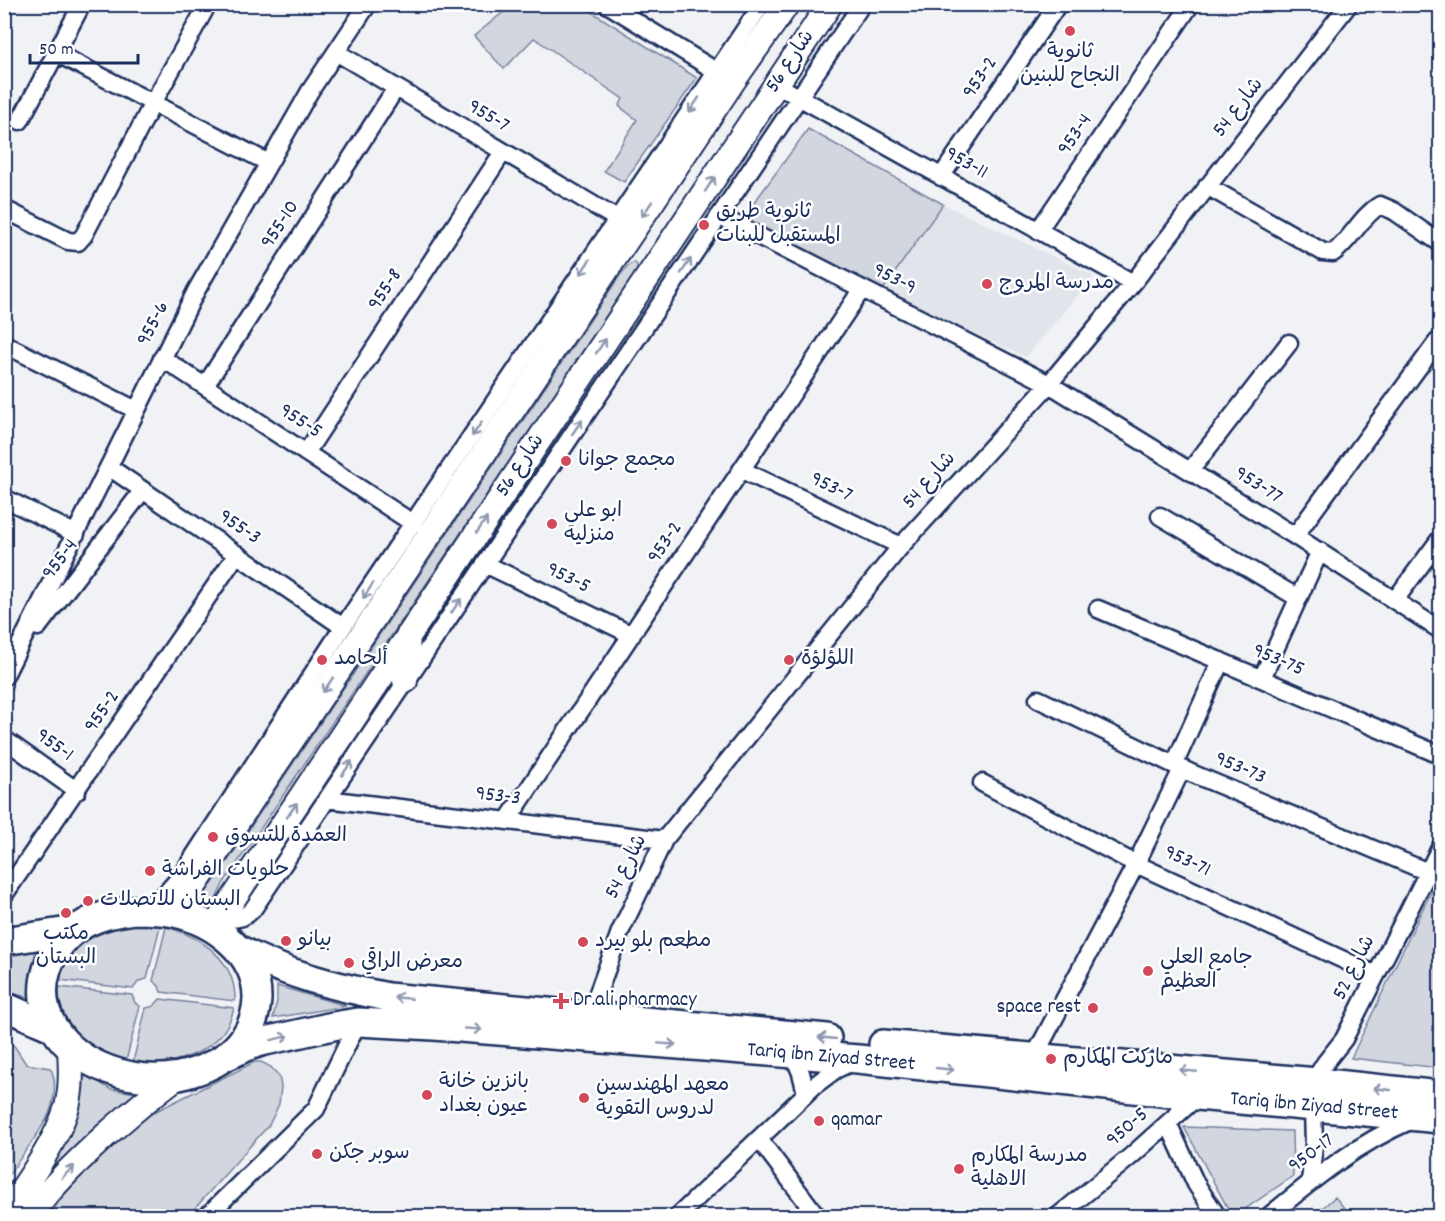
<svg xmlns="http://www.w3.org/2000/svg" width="1445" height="1221" font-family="Dekko,'Playpen Sans Arabic',sans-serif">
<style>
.built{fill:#e1e4ea}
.green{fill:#d2d6df;stroke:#76829e;stroke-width:1.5}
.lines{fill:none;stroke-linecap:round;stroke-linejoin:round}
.street-casing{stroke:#1b2f5e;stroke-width:21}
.secondary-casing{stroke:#1b2f5e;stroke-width:28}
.primary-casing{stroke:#1b2f5e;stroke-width:32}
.street{stroke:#fff;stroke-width:16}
.secondary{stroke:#fff;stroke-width:24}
.primary{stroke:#fff;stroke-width:27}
.oneway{stroke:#8d97ae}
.poi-dot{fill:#d1495b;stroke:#fff;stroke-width:2}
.labels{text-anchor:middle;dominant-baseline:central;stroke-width:5;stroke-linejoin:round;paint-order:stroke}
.poi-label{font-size:21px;fill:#1b2f5e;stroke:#fff;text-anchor:start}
.street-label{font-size:21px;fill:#1b2f5e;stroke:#fff}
</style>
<rect width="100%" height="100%" fill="#f1f2f5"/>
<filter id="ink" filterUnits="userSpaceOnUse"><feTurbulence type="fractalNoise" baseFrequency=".0167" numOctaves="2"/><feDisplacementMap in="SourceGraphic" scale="12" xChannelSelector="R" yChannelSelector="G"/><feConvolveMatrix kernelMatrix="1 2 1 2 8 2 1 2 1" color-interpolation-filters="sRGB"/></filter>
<g filter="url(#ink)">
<!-- built -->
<path class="built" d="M943,204l151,72 -68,81 -144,-66z"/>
<!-- green -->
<path class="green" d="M512,5h69l116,73 -73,104 -20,-11 33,-51 -18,-14 4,-7 -89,-61 -30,31 -30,-33z
M808,129l135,75 -61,87 -142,-69z
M634,262l3,3v7l-5,8 -409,604 -7,15 -2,13 -9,-5 -13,-2 13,-12 10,-13 406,-606 7,-8z
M1440,873v195l-89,-10z
M134,925l26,1 -13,53 -8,2 -6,8 -73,-9c7,-36 41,-51 74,-55z
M166,927c36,10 70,33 69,74l-74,-9 -2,-6 -6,-5z
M36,951l-6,24v23l-25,-7v-35z
M277,986l69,20 -73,12 4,-17z
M59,987l73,8 3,8 5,3 -14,55c-34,-10 -69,-35 -67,-74z
M160,999l74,9c-10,44 -60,60 -101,54l13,-54 8,-2z
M5,1036l10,11 11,17 24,4c8,12 4,37 -3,50 -12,22 -29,42 -42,63z
M255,1062h6l10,5 8,9 2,11 -2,17 -10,21 -81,91h-139l25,-36 45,-44 35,-24z
M79,1070l31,19 34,5 -120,122h-15z
M1184,1127l108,4 1,45 -58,40h-3z
M1335,1197l16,19h-38z"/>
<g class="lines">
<defs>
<path id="street" d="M607,4l117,72
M336,52l281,167
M56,53l213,110
M777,85l356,198
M20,121l62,-117
M941,177l117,-173
M1207,186l116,66 10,1c18,-13 28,-37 47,-48l14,6 46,32
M4,209l64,32 10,1 6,-7 69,-132 55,-99
M719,216l330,168 246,152 145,94
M1038,231l153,-227
M4,344l132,66
M162,358l252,166
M205,386l191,-298
M306,453l197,-301
M109,467l234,160
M742,470l159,76
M1190,471l99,-128
M4,498l72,36
M1160,516l138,82
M1295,536l142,-194
M485,564l147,71
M1395,600l45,-61
M1098,609l342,146
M38,627l105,-137
M4,677l192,-386 114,-200 58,-87
M1262,678l58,-127
M1038,699l153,74 237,99
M4,739l73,52
M1174,765l47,-104
M982,783l154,81 240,111
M326,799l338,41
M507,821l355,-532
M4,895l233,-341
M147,910l19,-17 15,-17 162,-249 419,-623
M220,917c14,3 23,3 33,-8l609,-905
M590,1015l30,-83 44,-92 237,-294 148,-162 84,-101 216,-279
M793,1054l8,19 5,20
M1034,1057l102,-193 46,-95
M1168,1123l28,61 21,32
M759,1139l58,77
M1310,1182l4,-37 -1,-38 4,-25 3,-11 5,-8 19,-24 96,-191
M207,1216l109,-107 42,-87
M678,1216l137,-131 20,-15 19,-9
M1058,1216l72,-59 68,-61
M1269,1216c46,-38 87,-72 143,-96"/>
<path id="secondary" d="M405,681l3,-45
M176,913l557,-832 54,-77
M213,929l617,-925
M4,1216c22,-32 52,-73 63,-109 5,-19 4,-40 3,-60
M30,1216c21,-30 49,-56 76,-81 24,-21 47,-41 72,-59"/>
<path id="primary" d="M134,910c14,0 27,0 41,3 40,9 83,41 82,86 -1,17 -7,33 -18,45 -16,18 -37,27 -60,32 -44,8 -100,-8 -125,-48 -23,-38 -6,-84 32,-105 15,-8 31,-11 48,-13z
M4,941l71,-11
M238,949c47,25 98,38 150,48l439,41
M4,1006l50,22
M883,1044l434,38 123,13
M225,1057l21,-10 15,-5 72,-16 25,-4 76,4 424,33 340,37 242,23"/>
</defs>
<!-- street casing -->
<use href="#street" class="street-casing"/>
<!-- secondary casing -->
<use href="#secondary" class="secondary-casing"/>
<!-- primary casing -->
<use href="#primary" class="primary-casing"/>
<!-- street -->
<use href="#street" class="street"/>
<!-- secondary -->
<use href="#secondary" class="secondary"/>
<!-- primary -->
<use href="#primary" class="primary"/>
</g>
<!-- one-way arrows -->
<defs><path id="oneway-shaft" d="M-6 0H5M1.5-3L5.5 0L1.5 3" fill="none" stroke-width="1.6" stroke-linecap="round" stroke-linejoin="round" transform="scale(1.5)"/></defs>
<g class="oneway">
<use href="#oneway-shaft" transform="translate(694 105) rotate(124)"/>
<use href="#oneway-shaft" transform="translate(710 184) rotate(-56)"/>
<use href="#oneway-shaft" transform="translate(647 209) rotate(124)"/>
<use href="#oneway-shaft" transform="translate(686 266) rotate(-56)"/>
<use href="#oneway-shaft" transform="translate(585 267) rotate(124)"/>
<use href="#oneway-shaft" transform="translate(601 346) rotate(-56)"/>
<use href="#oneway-shaft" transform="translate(577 427) rotate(-56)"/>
<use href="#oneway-shaft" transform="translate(477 429) rotate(124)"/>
<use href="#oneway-shaft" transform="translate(482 525) rotate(-56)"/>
<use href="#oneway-shaft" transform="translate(368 591) rotate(124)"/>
<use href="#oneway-shaft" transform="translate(456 606) rotate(-56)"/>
<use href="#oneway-shaft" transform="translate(328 685) rotate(124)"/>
<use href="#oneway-shaft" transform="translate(347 768) rotate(-56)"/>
<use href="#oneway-shaft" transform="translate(292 810) rotate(-56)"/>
<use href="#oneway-shaft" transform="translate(403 998) rotate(-175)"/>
<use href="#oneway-shaft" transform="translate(473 1029) rotate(4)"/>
<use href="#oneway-shaft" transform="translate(280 1038) rotate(-14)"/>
<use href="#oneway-shaft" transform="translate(827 1038) rotate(-174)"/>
<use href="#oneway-shaft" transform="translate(667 1044) rotate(4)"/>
<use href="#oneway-shaft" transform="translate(945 1069) rotate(6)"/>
<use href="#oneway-shaft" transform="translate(1188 1071) rotate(-175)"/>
<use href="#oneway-shaft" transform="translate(1382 1089) rotate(-174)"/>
<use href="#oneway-shaft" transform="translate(68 1172) rotate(-45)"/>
</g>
</g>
<!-- markers -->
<g class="poi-dot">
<circle cx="1070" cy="31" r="6"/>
<circle cx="704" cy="225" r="6"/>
<circle cx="987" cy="284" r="6"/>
<circle cx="566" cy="461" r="6"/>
<circle cx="552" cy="524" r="6"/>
<circle cx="322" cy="660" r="6"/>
<circle cx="789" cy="660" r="6"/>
<circle cx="213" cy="837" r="6"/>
<circle cx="150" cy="871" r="6"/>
<circle cx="88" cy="901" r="6"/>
<circle cx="66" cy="913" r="6"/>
<circle cx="286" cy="941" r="6"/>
<circle cx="583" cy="942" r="6"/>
<circle cx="349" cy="963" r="6"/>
<circle cx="1148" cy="971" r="6"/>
<path d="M558 992h6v6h6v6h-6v6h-6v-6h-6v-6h6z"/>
<circle cx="1093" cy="1008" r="6"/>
<circle cx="1051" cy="1059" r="6"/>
<circle cx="427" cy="1095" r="6"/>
<circle cx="584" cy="1098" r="6"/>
<circle cx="819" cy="1121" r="6"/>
<circle cx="317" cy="1154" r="6"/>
<circle cx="959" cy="1169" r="6"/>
</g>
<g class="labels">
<!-- poi labels -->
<g class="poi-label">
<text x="1070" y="53" text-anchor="middle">ثانوية<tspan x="1070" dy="24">النجاح للبنين</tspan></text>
<text x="716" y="213">ثانوية طريق<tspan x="716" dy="24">المستقبل للبنات</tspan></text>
<text x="999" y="284">مدرسة المروج</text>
<text x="578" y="461">مجمع جوانا</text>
<text x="564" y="512">ابو علي<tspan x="564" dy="24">منزليه</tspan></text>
<text x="334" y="660">ألحامد</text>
<text x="801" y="660">اللؤلؤة</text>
<text x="225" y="837">العمدة للتسوق</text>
<text x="162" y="871">حلويات الفراشة</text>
<text x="100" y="901">البستان للاتصلات</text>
<text x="66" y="935" text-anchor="middle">مكتب<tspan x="66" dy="24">البستان</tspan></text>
<text x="298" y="941">بيانو</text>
<text x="595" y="942">مطعم بلو بيرد</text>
<text x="1160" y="959">جامع العلي<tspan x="1160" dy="24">العظيم</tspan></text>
<text x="361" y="963">معرض الراقي</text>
<text x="573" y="1001">Dr.ali pharmacy</text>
<text x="1081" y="1008" text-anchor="end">space rest</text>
<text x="1063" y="1059">ماركت المكارم</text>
<text x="439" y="1083">بانزين خانة<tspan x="439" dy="24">عيون بغداد</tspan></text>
<text x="596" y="1086">معهد المهندسين<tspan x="596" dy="24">لدروس التقوية</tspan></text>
<text x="831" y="1121">qamar</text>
<text x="329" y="1154">سوبر جكن</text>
<text x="971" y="1157">مدرسة المكارم<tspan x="971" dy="24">الاهلية</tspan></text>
</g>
<!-- street labels -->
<g class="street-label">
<text transform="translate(791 62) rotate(-56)">شارع 56</text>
<text transform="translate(981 78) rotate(-56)">953-2</text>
<text transform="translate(1239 108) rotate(-52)">شارع 54</text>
<text transform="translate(488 117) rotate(31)">955-7</text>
<text transform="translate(1076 135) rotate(-56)">953-4</text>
<text transform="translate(966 164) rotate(29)">953-11</text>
<text transform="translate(281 225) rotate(-57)">955-10</text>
<text transform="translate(894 280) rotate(27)">953-9</text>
<text transform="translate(386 290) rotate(-57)">955-8</text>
<text transform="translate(154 324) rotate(-63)">955-6</text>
<text transform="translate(300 422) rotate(33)">955-5</text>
<text transform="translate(521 466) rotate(-56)">شارع 56</text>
<text transform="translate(930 481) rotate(-48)">شارع 54</text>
<text transform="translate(1258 486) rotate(32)">953-77</text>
<text transform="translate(831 488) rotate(26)">953-7</text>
<text transform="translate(239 528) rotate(34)">955-3</text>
<text transform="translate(666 543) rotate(-56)">953-2</text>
<text transform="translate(61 560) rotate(-53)">955-4</text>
<text transform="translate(568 579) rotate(26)">953-5</text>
<text transform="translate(1278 661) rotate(23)">953-75</text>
<text transform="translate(103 712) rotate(-56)">955-2</text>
<text transform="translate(54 746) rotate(36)">955-1</text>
<text transform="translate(1240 769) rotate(23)">953-73</text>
<text transform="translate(498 797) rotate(7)">953-3</text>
<text transform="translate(1187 862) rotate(25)">953-71</text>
<text transform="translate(627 867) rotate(-63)">شارع 54</text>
<text transform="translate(1355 968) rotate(-63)">شارع 52</text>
<text transform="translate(831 1058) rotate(5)">Tariq ibn Ziyad Street</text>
<text transform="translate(1314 1107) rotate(5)">Tariq ibn Ziyad Street</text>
<text transform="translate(1128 1128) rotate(-41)">950-5</text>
<text transform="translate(1312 1154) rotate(-37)">950-17</text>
</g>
</g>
<!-- margin -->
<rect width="1445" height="1221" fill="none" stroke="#fff" stroke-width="24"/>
<rect x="12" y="12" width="1421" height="1197" fill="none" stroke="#1b2f5e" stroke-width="2" filter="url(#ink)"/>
<!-- scale -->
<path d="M30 54v9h108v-9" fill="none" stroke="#1b2f5e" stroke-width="3"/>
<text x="39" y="54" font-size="18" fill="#1b2f5e" stroke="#ffffff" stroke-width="4.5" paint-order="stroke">50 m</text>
</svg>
